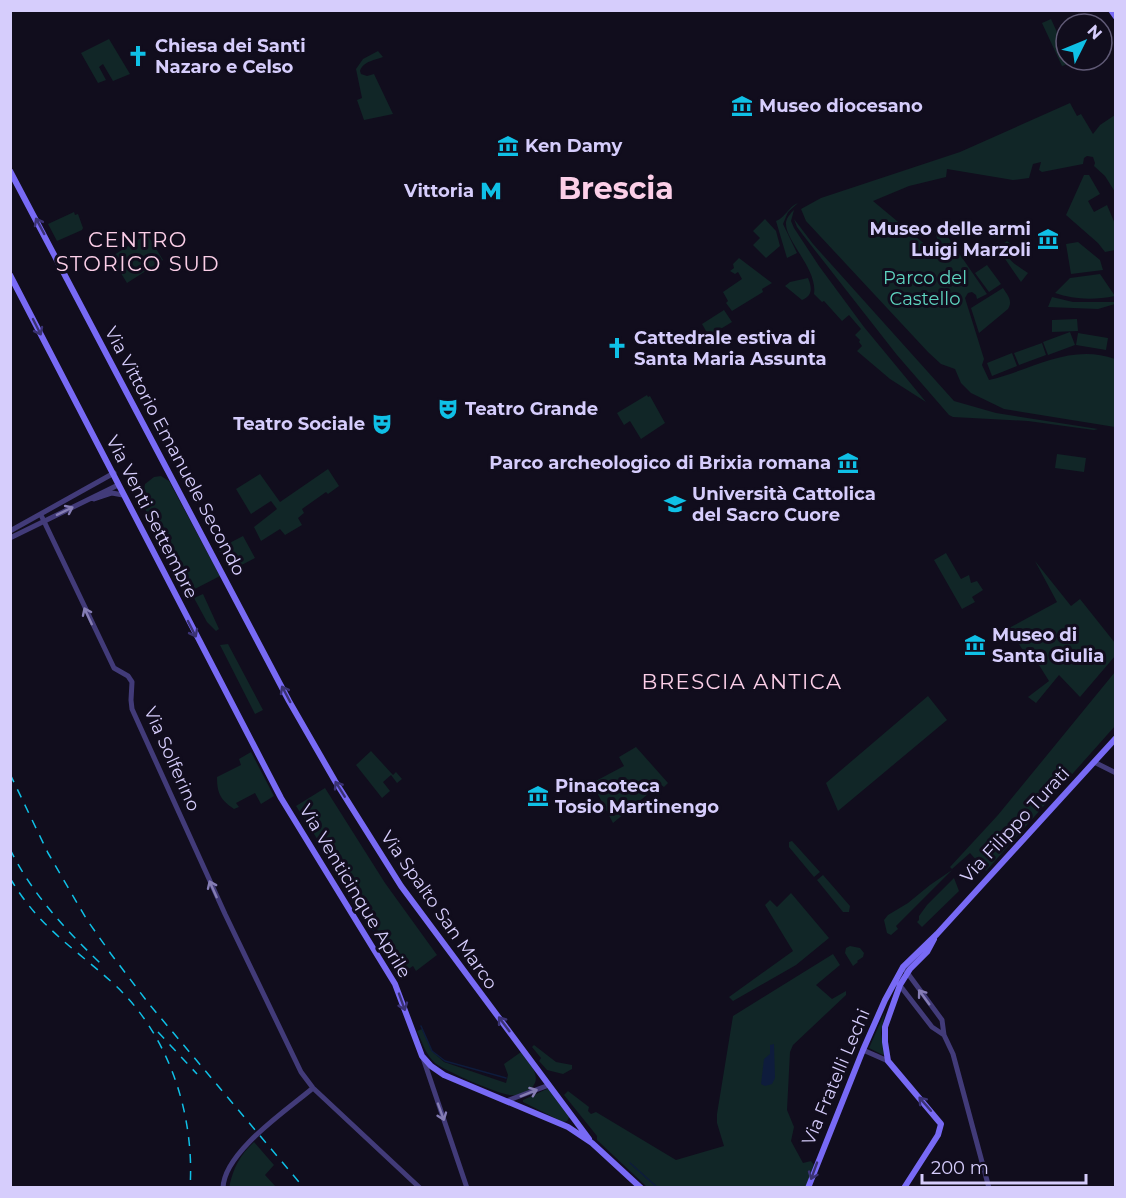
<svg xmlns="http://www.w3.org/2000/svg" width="1126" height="1198" font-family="Montserrat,sans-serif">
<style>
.green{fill:#112627}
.water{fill:#0e1c3c}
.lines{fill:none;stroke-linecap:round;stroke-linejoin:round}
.stream{stroke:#0e1c3c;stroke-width:1.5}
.tertiary{stroke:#423b79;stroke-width:5}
.secondary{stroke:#786af5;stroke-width:6}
.rail{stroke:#0fc0e6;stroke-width:1.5;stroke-dasharray:9 8;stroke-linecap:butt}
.oneway{stroke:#3a3273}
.oneway2{stroke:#857db4}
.labels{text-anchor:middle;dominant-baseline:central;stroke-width:6;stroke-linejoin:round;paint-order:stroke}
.poi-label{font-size:18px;font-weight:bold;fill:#d6cdfc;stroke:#110d1d;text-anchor:start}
.park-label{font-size:18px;fill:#5fd6c1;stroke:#110d1d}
.street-label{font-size:18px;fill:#d6cdfc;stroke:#110d1d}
.quarter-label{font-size:21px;letter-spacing:1.5px;fill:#fccfe8;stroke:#110d1d}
.town-label{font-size:30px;font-weight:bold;fill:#fccfe8;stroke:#110d1d}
</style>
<rect width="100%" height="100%" fill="#110d1d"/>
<!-- green -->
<path class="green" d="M1051,19l15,33v8h3l2,3 -9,3 -20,-43z
M109,39l21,35 -17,7 -10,-17 -4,3 7,13 -8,3 -17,-30z
M378,51l5,6c-7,3 -20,4 -23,14l1,3 6,2 7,-2 19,40 -29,6 -7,-20 5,-2 -6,-29 7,-10z
M1070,103l7,13 4,-2 12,20 7,-9 15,-10v77l-10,-16 -11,-10 1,-3 -2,-6 -6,-1 -3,2 -1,6 -41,8 -3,-2 2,-8 -8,2 -4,14 -16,2 -66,-11 -1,8 -37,9 -36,15 54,45 7,1c6,-5 3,-10 0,-16l7,-4 46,67 -10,5 -1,-4 -4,-3 -4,1 -3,5 19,61 -2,6 7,15c43,-10 81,-37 126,-21v68l-111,-18 -33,-16 -10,-10 -6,-14 -14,-5 -13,-12 -122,-131 -5,-12 20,-11 139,-46z
M1084,175h5l11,19 -12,7 6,11 13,-7 8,19v26l-10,2 -7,-9 -32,-28z
M798,203l-10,9 -5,12 14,29 -10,5 -11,-37c9,-3 12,-14 22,-18z
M794,210l-3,11 3,7 25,38 45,61 62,75 -36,-23 -33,-28 5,-5 -3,-4 1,-2 -5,-5 6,-6 -12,-14 -7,6 -18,-20 -2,1 -8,-8c4,-25 -30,-54 -28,-72 1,-5 4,-8 8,-12z
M74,212l1,3 3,-1 5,14 -1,2 -25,11 -9,-17z
M765,219l11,12 4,15 -14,12 -13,-13 7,-7 -7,-7z
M794,219l19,25 141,157 42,12 102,16 -4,1 -66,-9 -75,-4 -4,-2 -52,-60 -94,-120 -6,-8z
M147,234l16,26 -36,23 -16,-26z
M1007,241l4,3 -7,2c1,14 14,20 24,27l-7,9 -20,-29 2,-9z
M1078,242l22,18 3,10 -32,4 -5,-30z
M739,258l33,25 -10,6 1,3 -31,19 -6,-8 2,-2 -5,-9 19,-13 -4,-7 -3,2 -5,-3 4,-3 -1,-4z
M987,265l14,19 -12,8 -14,-19z
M1100,274l15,22c-20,4 -41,4 -60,-3l15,-15z
M808,278c4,10 5,17 -6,22l-17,-14 5,-4z
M1003,288c5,8 10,13 5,21l-29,24 -8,-25z
M1052,297l21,5h42v2l-17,5 -50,-2z
M724,310l8,12 -23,14 -7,-12z
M1077,319l1,12 -26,1v-12z
M1070,332l5,13 -27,10 -5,-13z
M1078,333l30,5 -2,12 -30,-5z
M1042,343l4,12 -27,10 -5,-12z
M1012,353l5,13 -25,10 -5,-13z
M647,395l1,2 2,-1 15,27 -24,16 -11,-18 -6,4 -7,-12z
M1057,454l29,4 -2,14 -29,-4z
M328,469l11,17 -11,8 -2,-2 -24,17 2,4 -6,5 4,7 -17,10 -5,-6 -19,12 -7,-14 23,-18 -6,-8 -20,13 -15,-25 24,-15 20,28z
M161,476l8,5 51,95 -31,16 -47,-89 3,-19 9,-7z
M243,536l12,22 -25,13 -12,-22z
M946,553l15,26 8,-4 2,8 6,-2 6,9 -11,7 3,5 -13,7 -28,-49z
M1035,561l36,45 9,-7 35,44v13l-35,41 -21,-22 -23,28 -8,-6 21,-16 -15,-24 -5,3 -20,-32 48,-26z
M203,594l16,35 -3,2 -9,-9 -13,-24z
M228,644l35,66 -8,4 -35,-69z
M1115,672v54l-129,145 -16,-18 -18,16 -2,-2 48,-52z
M928,696l19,24 -109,91 -12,-28z
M636,747l32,36 -4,4 -4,-3 -47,39 -21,-40 32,-17 -5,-9z
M371,751l22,24 3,-3 6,7 -5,4 -6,-8 -8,7 7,9 -8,7 -26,-33z
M251,752l23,44 -13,8 -6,-11 -19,10 3,4 -5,2c-13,-9 -17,-15 -17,-32l24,-12 -2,-6z
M325,788l60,95 52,72 -21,16 -3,-5 -6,4 -15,-23 -22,-26 -74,-115z
M792,841l28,31 -6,5 -25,-30v-5z
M952,870l-56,56 2,3 -7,6 -4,-2 -3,-13 4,-5 20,-12 22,-18z
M823,875l27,31 -1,6h-6l-26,-32z
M954,878l5,13 -37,36 -5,-5 2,-2v-4l8,-11z
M791,893l38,45 -33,27 -63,36 -4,-4 64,-46 -28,-46 5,-5 7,7z
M850,946l10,2 4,5 -1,4 -6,4 1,1 -5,4 -8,-13 1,-5z
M833,954l7,11 -24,20 16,14 14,-8v4l-53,50 -3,7 -3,58 7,17 -3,14 12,22 8,-2 3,4 -8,22h-159l-50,-47v-4l-33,-41 4,-4 21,16 -1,4 3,3 5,-2 80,48 48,-14 -7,-23v-9l16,-98z
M885,1012l-4,21 4,23 -16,-8z
M422,1029l10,22 12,11 62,21 2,-8 -4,-11 17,-12c8,11 24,26 8,38 -5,3 -11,6 -18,5 -11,0 -66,-24 -76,-32 -9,-8 -13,-21 -18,-32z
M534,1045l22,17 16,3v4l-9,5 -16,-4 -8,-9 2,-3 -9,-11z
M549,1088l21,28 -3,5 -4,1 -40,-20v-2z
M254,1142l20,23 -9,10 11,12 -47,1c4,-20 11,-33 25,-46z"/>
<!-- water -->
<path class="water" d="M774,1044l1,34 -3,6 -7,2 -4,-2 3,-25 6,-5v-9z"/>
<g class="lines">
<!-- stream -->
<path class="stream" d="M349,895l30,44
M421,1026l11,25 13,10 61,17
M630,1163l28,25"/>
<!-- tertiary -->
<path class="tertiary" d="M94,499l18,-6 11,2
M41,515l73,153 14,8 4,6 -1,18 1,9 93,205 76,158 12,16 107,100
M10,531l104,-58
M10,538l108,-53
M1094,762l22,11
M906,971l36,49 2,15 9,19 36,134
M898,983l34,44 12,8
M863,1050l25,11
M423,1058l44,130
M509,1100l40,-15
M223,1188c1,-36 64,-78 90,-100"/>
<!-- secondary -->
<path class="secondary" d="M1111,10l5,7
M10,171l279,530 46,80 66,105 188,253
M10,275l271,523 114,186 27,72 9,10 13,9 124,52 24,16 49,45
M808,1188l55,-138 22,-50 18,-33 34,-33 179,-196
M904,1188l34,-53 3,-11 -53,-63 -3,-19v-15l15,-42 10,-16 17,-17 7,-13"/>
<!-- rail -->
<path class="rail" d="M10,774l38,79 39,67 24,34 38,50 155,184
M10,849c22,45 55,80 90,114
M10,878c30,51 65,70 106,108 53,50 79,129 74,202
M158,1032l39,42"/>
</g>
<!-- one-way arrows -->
<defs><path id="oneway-shaft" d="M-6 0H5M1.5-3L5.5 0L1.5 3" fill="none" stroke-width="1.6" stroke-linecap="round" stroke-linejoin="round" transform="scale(1.5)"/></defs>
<g class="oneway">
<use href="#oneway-shaft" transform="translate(40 226) rotate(-118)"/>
<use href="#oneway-shaft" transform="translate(37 327) rotate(63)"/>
<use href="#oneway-shaft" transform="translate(192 629) rotate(63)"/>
<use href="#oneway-shaft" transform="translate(286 694) rotate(-118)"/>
<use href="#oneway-shaft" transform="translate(340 789) rotate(-122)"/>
<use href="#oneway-shaft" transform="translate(402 1002) rotate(70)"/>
<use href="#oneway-shaft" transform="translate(504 1024) rotate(-127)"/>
<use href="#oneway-shaft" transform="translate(925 1104) rotate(-131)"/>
<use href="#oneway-shaft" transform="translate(814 1171) rotate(110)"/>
</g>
<g class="oneway2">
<use href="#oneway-shaft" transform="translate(65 511) rotate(-26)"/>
<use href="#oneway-shaft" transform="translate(88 616) rotate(-115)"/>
<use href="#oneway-shaft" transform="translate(213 889) rotate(-114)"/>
<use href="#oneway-shaft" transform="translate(924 997) rotate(-126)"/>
<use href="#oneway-shaft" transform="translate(529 1093) rotate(-22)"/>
<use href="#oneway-shaft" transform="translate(441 1112) rotate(70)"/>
</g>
<!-- icons -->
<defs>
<symbol id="church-bare" viewBox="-9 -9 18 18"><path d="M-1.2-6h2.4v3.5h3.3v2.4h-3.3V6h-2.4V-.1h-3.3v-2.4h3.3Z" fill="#0fc0e6" stroke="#110d1d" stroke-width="2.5" paint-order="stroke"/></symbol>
<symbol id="museum-bare" viewBox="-9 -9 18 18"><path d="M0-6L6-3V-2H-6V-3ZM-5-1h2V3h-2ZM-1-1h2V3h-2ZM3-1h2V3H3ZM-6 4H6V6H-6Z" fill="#0fc0e6" stroke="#110d1d" stroke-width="2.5" paint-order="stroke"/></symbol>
<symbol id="metro-bare" viewBox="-9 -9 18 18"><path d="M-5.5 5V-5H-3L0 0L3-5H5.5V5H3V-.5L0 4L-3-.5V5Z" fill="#0fc0e6" stroke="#110d1d" stroke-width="2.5" paint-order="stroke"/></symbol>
<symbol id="theatre-bare" viewBox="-9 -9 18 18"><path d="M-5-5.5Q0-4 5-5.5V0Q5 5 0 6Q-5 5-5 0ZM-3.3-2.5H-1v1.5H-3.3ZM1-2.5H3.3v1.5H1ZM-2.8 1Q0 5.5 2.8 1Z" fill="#0fc0e6" stroke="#110d1d" stroke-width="2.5" paint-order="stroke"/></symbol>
<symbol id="university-bare" viewBox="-9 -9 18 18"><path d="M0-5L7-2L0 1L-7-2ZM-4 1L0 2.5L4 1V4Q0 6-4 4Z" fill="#0fc0e6" stroke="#110d1d" stroke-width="2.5" paint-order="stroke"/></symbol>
</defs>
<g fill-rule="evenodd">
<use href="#church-bare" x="123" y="41" width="30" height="30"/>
<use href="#museum-bare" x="727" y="91" width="30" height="30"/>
<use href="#museum-bare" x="493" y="131" width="30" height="30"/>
<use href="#metro-bare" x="476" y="176" width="30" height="30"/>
<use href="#museum-bare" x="1033" y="224" width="30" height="30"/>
<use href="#church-bare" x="602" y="333" width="30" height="30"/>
<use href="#theatre-bare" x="433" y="394" width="30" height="30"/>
<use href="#theatre-bare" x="367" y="409" width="30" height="30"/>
<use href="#museum-bare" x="833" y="448" width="30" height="30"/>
<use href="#university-bare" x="660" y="489" width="30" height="30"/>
<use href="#museum-bare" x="960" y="630" width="30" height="30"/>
<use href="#museum-bare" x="523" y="781" width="30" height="30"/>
</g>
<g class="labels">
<!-- poi labels -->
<g class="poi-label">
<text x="155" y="46">Chiesa dei Santi<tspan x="155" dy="21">Nazaro e Celso</tspan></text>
<text x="759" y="106">Museo diocesano</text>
<text x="525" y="146">Ken Damy</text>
<text x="474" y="191" text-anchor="end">Vittoria</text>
<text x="1031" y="229" text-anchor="end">Museo delle armi<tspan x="1031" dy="21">Luigi Marzoli</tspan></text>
<text x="634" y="338">Cattedrale estiva di<tspan x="634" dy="21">Santa Maria Assunta</tspan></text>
<text x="465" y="409">Teatro Grande</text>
<text x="365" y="424" text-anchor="end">Teatro Sociale</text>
<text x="831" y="463" text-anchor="end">Parco archeologico di Brixia romana</text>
<text x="692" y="494">Università Cattolica<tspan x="692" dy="21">del Sacro Cuore</tspan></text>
<text x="992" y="635">Museo di<tspan x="992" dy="21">Santa Giulia</tspan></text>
<text x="555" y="786">Pinacoteca<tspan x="555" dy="21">Tosio Martinengo</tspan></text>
</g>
<!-- park labels -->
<g class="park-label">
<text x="925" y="278">Parco del<tspan x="925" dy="21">Castello</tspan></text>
</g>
<!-- street labels -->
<g class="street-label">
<text transform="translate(175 451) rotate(62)">Via Vittorio Emanuele Secondo</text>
<text transform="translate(152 517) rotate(63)">Via Venti Settembre</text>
<text transform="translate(172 759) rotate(66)">Via Solferino</text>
<text transform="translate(1015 825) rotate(-47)">Via Filippo Turati</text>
<text transform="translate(355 891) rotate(59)">Via Venticinque Aprile</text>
<text transform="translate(439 910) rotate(55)">Via Spalto San Marco</text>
<text transform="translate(836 1077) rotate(-67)">Via Fratelli Lechi</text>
</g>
<!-- quarter labels -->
<g class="quarter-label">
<text x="138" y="239">CENTRO<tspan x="138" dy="24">STORICO SUD</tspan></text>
<text x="742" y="681">BRESCIA ANTICA</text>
</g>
<!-- town labels -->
<g class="town-label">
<text x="616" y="188">Brescia</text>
</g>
</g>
<!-- border -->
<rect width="1126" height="1198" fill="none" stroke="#d6cdfc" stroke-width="24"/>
<!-- north arrow -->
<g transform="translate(1084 42) rotate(47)"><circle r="28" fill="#110d1d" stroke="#605a76" stroke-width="1.5"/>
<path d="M0-4.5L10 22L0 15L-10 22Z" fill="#0fc0e6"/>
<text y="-9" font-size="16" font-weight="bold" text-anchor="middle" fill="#d6cdfc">N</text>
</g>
<!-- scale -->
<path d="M922 1174v9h164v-9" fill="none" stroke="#d6cdfc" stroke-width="3"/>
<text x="931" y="1174" font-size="18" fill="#d6cdfc" stroke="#110d1d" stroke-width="4.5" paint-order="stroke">200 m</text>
</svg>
